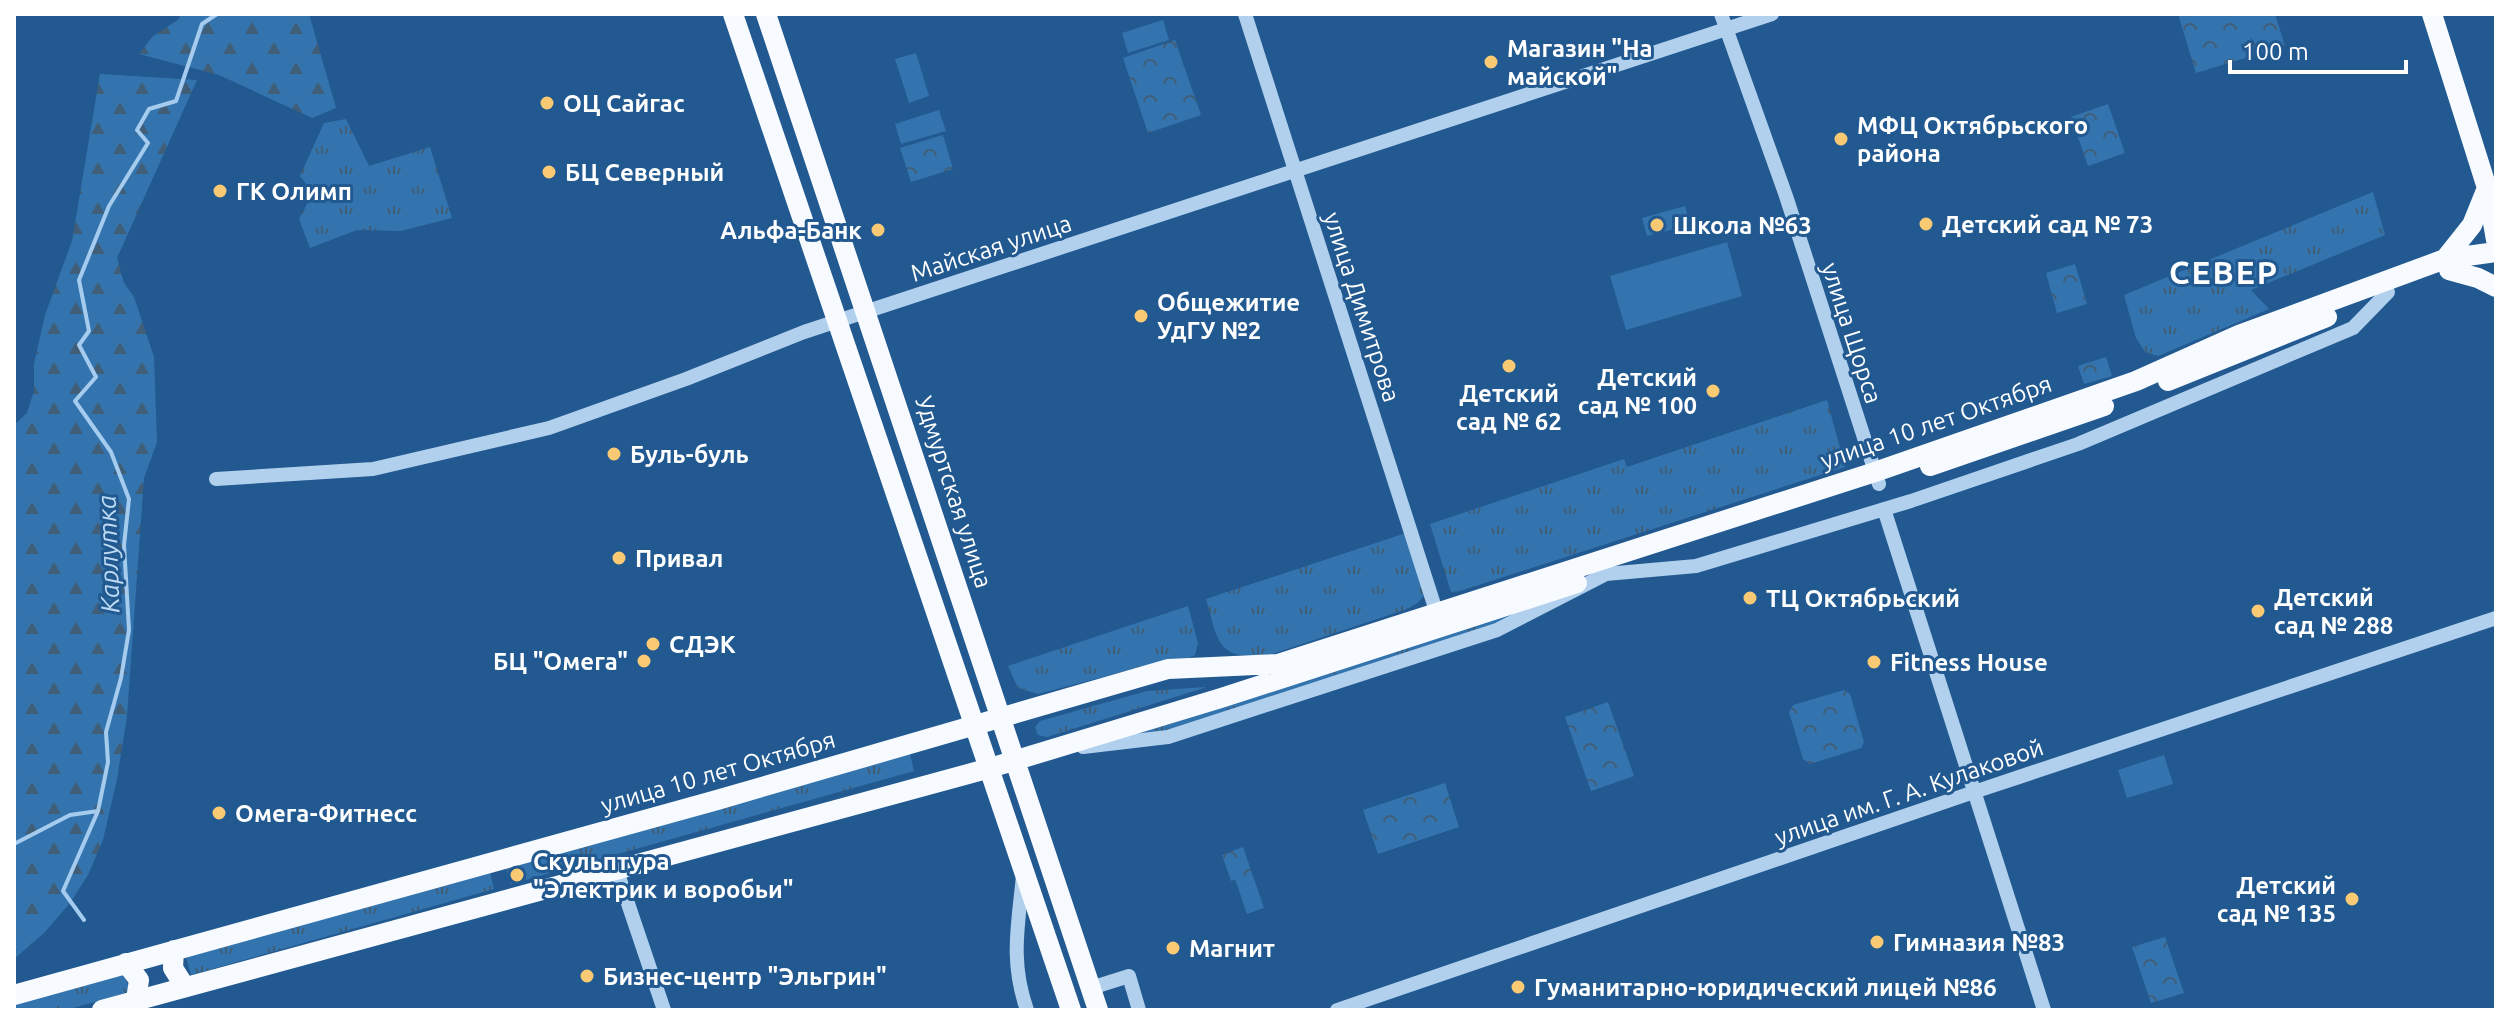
<svg xmlns="http://www.w3.org/2000/svg" width="2510" height="1024" font-family="Ubuntu,sans-serif">
<style>
.grass{fill:url(#grass-tufts)}
.forest{fill:url(#forest-firs)}
.park{fill:url(#park-crowns)}
.pitch{fill:#3474ae}
.lines{fill:none;stroke-linecap:round;stroke-linejoin:round}
.stream{stroke:#a5ccee;stroke-width:4}
.minor{stroke:#b1d0ed;stroke-width:14}
.major{stroke:#f7fbff;stroke-width:20}
.poi-dot{fill:#f9ca73;stroke:#215990;stroke-width:3}
.labels{text-anchor:middle;dominant-baseline:central;stroke-width:6;stroke-linejoin:round;paint-order:stroke}
.poi-label{font-size:24px;font-weight:bold;fill:#fff;stroke:#215990;text-anchor:start}
.street-label{font-size:24px;fill:#fff;stroke:#215990}
.water-label{font-size:26px;font-style:italic;fill:#bddaf4;stroke:#215990}
.district-label{font-size:32px;font-weight:bold;letter-spacing:2px;fill:#fff;stroke:#215990}
</style>
<defs>
<pattern id="grass-tufts" width="24" height="20" patternUnits="userSpaceOnUse" patternTransform="scale(2)"><rect width="24" height="20" fill="#3474ae"/><path d="M3 7l-1-3M5 7V3M7 7l1-3M15 17l-1-3M17 17v-4M19 17l1-3" fill="none" stroke="#415e78"/></pattern>
<pattern id="forest-firs" width="22" height="20" patternUnits="userSpaceOnUse" patternTransform="scale(2)"><rect width="22" height="20" fill="#3474ae"/><path d="M5 1l3.5 6h-7zM16 11l3.5 6h-7z" fill="#415e78"/></pattern>
<pattern id="park-crowns" width="20" height="18" patternUnits="userSpaceOnUse" patternTransform="scale(2)"><rect width="20" height="18" fill="#3474ae"/><path d="M2 6a3 3 0 1 1 6 0M12 15a3 3 0 1 1 6 0" fill="none" stroke="#415e78"/></pattern>
</defs>
<rect width="100%" height="100%" fill="#215990"/>
<!-- grass -->
<path class="grass" d="M346,119l23,47 61,-19 22,71 -51,13 -44,-1 -47,18 -11,-29 14,-26 -13,-17 24,-53z
M2373,192l12,43 -134,55 18,19 -111,47 -13,-4 -9,-14 -12,-43z
M1827,400l18,67 -385,124 -9,1 -21,-68 194,-65 3,8z
M1406,533l19,60 -6,9 -12,7 -135,45c-55,7 -53,-9 -66,-55z
M1548,599l-57,27 -332,110h-38z
M1188,606l10,37 -3,12 -8,4 -27,3 -122,32 -20,-6 -10,-22z
M1207,687l-160,50 -9,-2 -3,-8 5,-6 107,-30z
M910,754l4,17 -403,113 -5,-16z
M490,872l4,17 -303,86 -5,-18z
M124,973l6,19 -64,18h-52v-6z"/>
<!-- forest -->
<path class="forest" d="M181,14h128l27,94 -24,10 -93,-43 -80,-21 14,-18 25,-16z
M100,74l97,6 -80,178 7,25 10,14 20,60 3,85 -13,36 -17,238 -10,63 -14,61 -15,35 -18,28 -26,30 -30,26v-534l13,-12 7,-22v-27l11,-49 27,-74z"/>
<!-- park -->
<path class="park" d="M2178,14h97l10,32 -89,27z
M1175,40l26,75 -53,18 -25,-75z
M2108,104l17,49 -37,13 -17,-49z
M943,135l10,34 -42,13 -11,-34z
M2075,264l12,40 -30,9 -11,-40z
M2106,357l6,19 -28,8 -6,-18z
M1844,690l6,4 14,48 -3,6 -51,16 -7,-5 -14,-47 4,-7z
M1608,702l26,74 -43,15 -26,-74z
M1445,783l14,44 -81,27 -15,-44z
M1243,847l9,26 -21,8 -9,-26z
M2165,937l19,56 -33,10 -19,-56z"/>
<!-- pitch -->
<path class="pitch" d="M1163,20l6,20 -41,13 -6,-20z
M916,53l13,43 -20,7 -14,-44z
M939,110l7,21 -45,13 -6,-20z
M1685,206l5,19 -43,11 -5,-18z
M1727,242l15,54 -116,34 -16,-54z
M2164,755l9,29 -46,14 -9,-28z
M1252,873l12,35 -17,6 -12,-35z"/>
<g class="lines">
<!-- stream -->
<path class="stream" d="M14,844l56,-29 28,-4
M84,920l-21,-29 35,-80 10,-49 -2,-30 15,-54 8,-48 -5,-85 5,-46 -18,-47 -36,-51 21,-24 -17,-32 10,-14 -10,-51 30,-74 39,-63 -11,-13 12,-21 27,-8 26,-77 15,-10"/>
<!-- minor -->
<path class="minor" d="M1245,14l192,600
M1721,14l65,182 93,288
M216,479l157,-10 176,-41 137,-49 118,-47 968,-318
M1884,509l160,501
M1083,747l85,-10 329,-107 109,-56 90,-8 215,-65 167,-57 275,-116 35,-36
M616,868l48,142
M1023,876c-5,50 -13,86 4,134
M1091,988l38,-12 10,34
M1337,1010l637,-218 522,-174"/>
<!-- major -->
<path class="major" d="M733,14l338,996
M766,14l332,996
M2432,14l55,174 9,52
M2445,259l27,-34 15,-37
M2449,270l29,8 18,9
M2168,381l159,-64
M1930,466l174,-60
M174,950l-1,18 12,19
M126,963l13,17 -3,20
M14,995l703,-195 451,-131 110,-5 597,-192 261,-91 103,-46 206,-76 51,-7
M102,1010l888,-242 231,-70 356,-115"/>
</g>
<!-- markers -->
<g class="poi-dot">
<circle cx="1491" cy="62" r="8"/>
<circle cx="547" cy="103" r="8"/>
<circle cx="1841" cy="139" r="8"/>
<circle cx="549" cy="172" r="8"/>
<circle cx="220" cy="191" r="8"/>
<circle cx="1926" cy="224" r="8"/>
<circle cx="1657" cy="225" r="8"/>
<circle cx="878" cy="230" r="8"/>
<circle cx="1141" cy="316" r="8"/>
<circle cx="1509" cy="366" r="8"/>
<circle cx="1713" cy="391" r="8"/>
<circle cx="614" cy="454" r="8"/>
<circle cx="619" cy="558" r="8"/>
<circle cx="1750" cy="598" r="8"/>
<circle cx="2258" cy="611" r="8"/>
<circle cx="653" cy="644" r="8"/>
<circle cx="644" cy="661" r="8"/>
<circle cx="1874" cy="662" r="8"/>
<circle cx="219" cy="813" r="8"/>
<circle cx="517" cy="875" r="8"/>
<circle cx="2352" cy="899" r="8"/>
<circle cx="1877" cy="942" r="8"/>
<circle cx="1173" cy="948" r="8"/>
<circle cx="587" cy="976" r="8"/>
<circle cx="1518" cy="987" r="8"/>
</g>
<g class="labels">
<!-- poi labels -->
<g class="poi-label">
<text x="1507" y="48">Магазин "На<tspan x="1507" dy="28">майской"</tspan></text>
<text x="563" y="103">ОЦ Сайгас</text>
<text x="1857" y="125">МФЦ Октябрьского<tspan x="1857" dy="28">района</tspan></text>
<text x="565" y="172">БЦ Северный</text>
<text x="236" y="191">ГК Олимп</text>
<text x="1942" y="224">Детский сад № 73</text>
<text x="1673" y="225">Школа №63</text>
<text x="862" y="230" text-anchor="end">Альфа-Банк</text>
<text x="1157" y="302">Общежитие<tspan x="1157" dy="28">УдГУ №2</tspan></text>
<text x="1697" y="377" text-anchor="end">Детский<tspan x="1697" dy="28">сад № 100</tspan></text>
<text x="1509" y="393" text-anchor="middle">Детский<tspan x="1509" dy="28">сад № 62</tspan></text>
<text x="630" y="454">Буль-буль</text>
<text x="635" y="558">Привал</text>
<text x="2274" y="597">Детский<tspan x="2274" dy="28">сад № 288</tspan></text>
<text x="1766" y="598">ТЦ Октябрьский</text>
<text x="669" y="644">СДЭК</text>
<text x="628" y="661" text-anchor="end">БЦ "Омега"</text>
<text x="1890" y="662">Fitness House</text>
<text x="235" y="813">Омега-Фитнесс</text>
<text x="533" y="861">Скульптура<tspan x="533" dy="28">"Электрик и воробьи"</tspan></text>
<text x="2336" y="885" text-anchor="end">Детский<tspan x="2336" dy="28">сад № 135</tspan></text>
<text x="1893" y="942">Гимназия №83</text>
<text x="1189" y="948">Магнит</text>
<text x="603" y="976">Бизнес-центр "Эльгрин"</text>
<text x="1534" y="987">Гуманитарно-юридический лицей №86</text>
</g>
<!-- street labels -->
<g class="street-label">
<text transform="translate(991 248) rotate(-18)">Майская улица</text>
<text transform="translate(1362 307) rotate(72)">улица Димитрова</text>
<text transform="translate(1852 333) rotate(72)">улица Щорса</text>
<text transform="translate(1936 422) rotate(-19)">улица 10 лет Октября</text>
<text transform="translate(954 492) rotate(72)">Удмуртская улица</text>
<text transform="translate(718 772) rotate(-16)">улица 10 лет Октября</text>
<text transform="translate(1909 792) rotate(-19)">улица им. Г. А. Кулаковой</text>
</g>
<!-- water labels -->
<g class="water-label">
<text transform="translate(108 554) rotate(-92)">Карлутка</text>
</g>
<!-- district labels -->
<g class="district-label">
<text x="2224" y="272">СЕВЕР</text>
</g>
</g>
<!-- border -->
<rect width="2510" height="1024" fill="none" stroke="#ffffff" stroke-width="32"/>
<!-- scale -->
<path d="M2230 60v12h176v-12" fill="none" stroke="#ffffff" stroke-width="4"/>
<text x="2242" y="60" font-size="24" fill="#ffffff" stroke="#215990" stroke-width="6" paint-order="stroke">100 m</text>
</svg>
